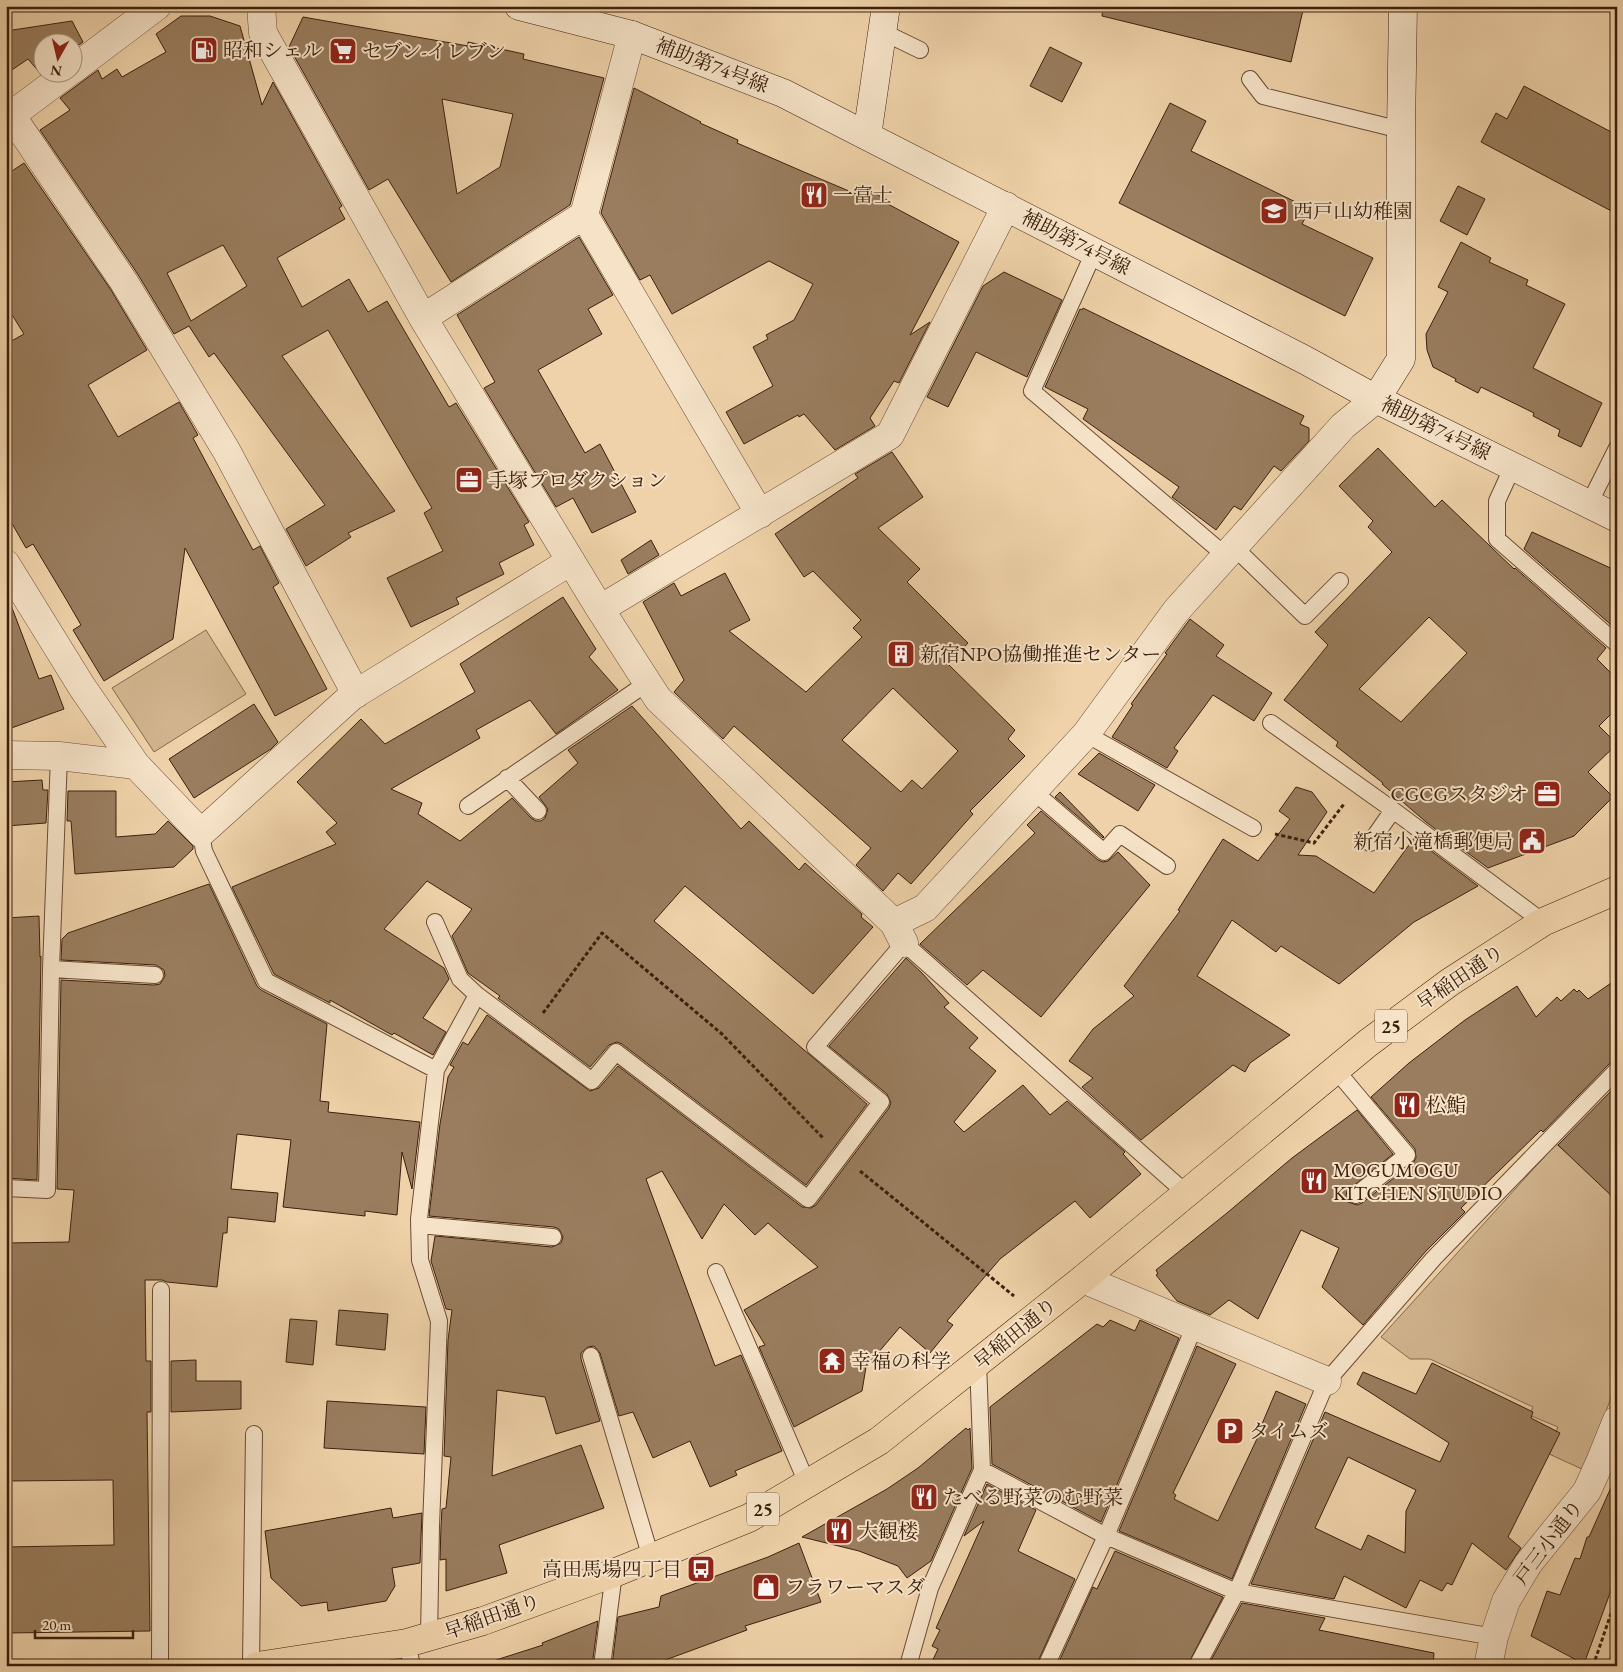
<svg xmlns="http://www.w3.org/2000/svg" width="1623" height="1672" font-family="'EB Garamond','Noto Serif JP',serif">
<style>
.green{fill:#d1b48e;stroke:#866a4e}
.water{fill:#b29574;stroke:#83664b}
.building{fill:#997d5e;stroke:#3c200d;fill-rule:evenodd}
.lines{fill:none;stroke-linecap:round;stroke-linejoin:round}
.lane-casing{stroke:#694c34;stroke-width:18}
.street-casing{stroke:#694c34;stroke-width:29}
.secondary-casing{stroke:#3c200d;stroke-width:29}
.primary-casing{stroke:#3c200d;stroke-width:29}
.path{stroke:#3c200d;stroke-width:3;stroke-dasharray:4 2.5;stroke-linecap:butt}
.lane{stroke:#f5e2c7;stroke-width:16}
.street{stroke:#f5e2c7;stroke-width:28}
.secondary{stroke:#f5e2c7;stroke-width:28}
.primary{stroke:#efd2a9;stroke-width:28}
.labels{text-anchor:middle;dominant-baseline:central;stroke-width:4;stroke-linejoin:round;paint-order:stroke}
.shield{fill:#f5e2c7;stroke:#745a45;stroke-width:1}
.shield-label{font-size:19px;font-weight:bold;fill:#3c200d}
.poi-label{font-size:20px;fill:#3c200d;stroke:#f5e2c7;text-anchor:start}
.street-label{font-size:20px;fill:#3c200d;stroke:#f5e2c7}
</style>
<rect width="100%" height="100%" fill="#efd2a9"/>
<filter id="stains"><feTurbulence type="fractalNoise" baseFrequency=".004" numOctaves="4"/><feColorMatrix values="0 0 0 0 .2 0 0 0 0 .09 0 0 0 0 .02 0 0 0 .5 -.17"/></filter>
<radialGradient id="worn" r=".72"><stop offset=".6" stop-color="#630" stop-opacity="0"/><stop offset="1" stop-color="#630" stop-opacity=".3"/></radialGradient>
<!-- green -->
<path class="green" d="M206,630l40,64 -92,58 -42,-64z
M1556,1144l61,50v188l-33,88 -37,-17 11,-26 -29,-12 4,-8 -103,-48h-20l-29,-22z"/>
<!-- water -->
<path class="water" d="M1617,1633v33h-9z"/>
<!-- building -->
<path class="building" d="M1103,6h201l-13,56 -189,-46z
M181,16h29l30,10 22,79 11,-23 69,124 -3,2 6,11 -68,39 25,49 47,-28 19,33 19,-11 62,106 7,-4 73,119 -5,3 10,20 -35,18 5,11 -48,24 3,6 -48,23 -24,-49 56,-27 -19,-38 8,-5 -104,-178 -46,26 113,155 -47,22 3,4 -45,29 -20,-37 39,-24 -111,-152 -5,4 -20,-31 -15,8 -37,-61 -97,-143 30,-20 -10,-12 38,-28 4,9 15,-10 5,8 44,-25 -10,-18zM223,245l24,41 -56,35 -24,-48z
M303,17l165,29v-4l56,12 -1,5 81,19 -34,127 -119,77 -63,-103 -19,11 -80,-143zM442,99l71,15 -13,53 -43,27z
M72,21l11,21 -11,8v-8h-30v30l-1,2 -13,-15 -22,15v-43z
M1050,47l32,16 -20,39 -32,-16z
M1524,86l93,49v79l-136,-72 15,-29 11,6z
M634,88l67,34 -1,1 38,17 -1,3 67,29 52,22 4,-9 27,15 -1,3 73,39 -49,93 20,-13 -31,61 -5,-2 -24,37 5,8 -40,24 -31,-36 -5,3 -1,-2 -54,29 -18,-32 47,-26 -20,-39 15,-8 -2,-4 28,-15 19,-36 -44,-23 -97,53 -22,-39 -10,5 -39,-67z
M1170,103l36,18 -15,30 119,58 -8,15 71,34 -28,58 -226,-113z
M24,163l87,127 36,60 -59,35 30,52 61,-35 19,33 -5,3 60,112 7,-4 19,37 -6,4 54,102 -52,27 -90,-168 -12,91 -69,42 -31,-51 8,-5 -15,-26 -33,-55 -7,4 -20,-35v-169l18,-10 -18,-29v-130z
M1458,186l27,13 -18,36 -27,-14z
M579,237l34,58 -25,14 14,25 -64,36 47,83 15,-9 36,68 -44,21 -19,-35 -17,9 -72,-119 11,-6 -38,-67z
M1461,242l30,16 -2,4 39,18 -2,5 39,19 -32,64 69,35 -21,44 -23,-11 2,-6 -27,-14 1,-3 -53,-26 -3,6 -23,-12 1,-2 -23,-12 -6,-17 -1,-16 22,-42 -10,-5z
M1004,272l58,28 -35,77 -51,-25 -28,55 -21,-10 56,-111z
M1083,308l221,108 -4,8 9,4v13l-28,30 -7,-5 -33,44 -7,-4 -18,24 -44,-33 7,-10 -96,-68 5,-10 -43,-22 35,-78 2,1z
M1378,448l57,59 7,-7 72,69 1,-1 91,80 -9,11 20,20v29l-18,18 18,18 -29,28 25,25 -39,39 -86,32 -62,-46 -44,-38 1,-1 -47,-37 2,-4 -54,-42 44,-55 -13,-13 77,-80 -24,-25 5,-6 -34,-35zM1429,617l38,36 -66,69 -42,-33z
M892,452l31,45 -45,31 42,41 -13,13 61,61 -20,21 67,66 -7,9 17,17 -55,55 3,3 -62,70 -13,-11 -15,18 -27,-26 15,-17 -137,-122 -11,13 -49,-47 10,-12 -41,-78 31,-19 7,13 44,-23 25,47 -21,11 77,61 56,-55 -9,-9 8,-8 -48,-49 -9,6 -29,-43 83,-56 -3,-4zM893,688l65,63 -36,38 -10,-9 -11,12 -59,-52z
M1532,532l85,39v59l-93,-81z
M651,540l8,15 -31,19 -7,-14z
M563,597l33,52 -7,8 29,33 -62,44 -26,-34 -54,30 4,8 -89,51 31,14 -4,11 42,27 52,-43 19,20 5,3h5l4,-3 3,-9 -9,-12 39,-34 -10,-13 64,-44 109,123 8,-8 50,49 6,-7 57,51 -1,2 1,2 11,9 -60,67 -128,-108 -31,35 213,183 -61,81 -184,-141 -5,-2 -8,3 -19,22 -92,-69 2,-2 -32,-23 -16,-37 20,-27 -45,-28 -43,48 60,39 5,11 -26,39 23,14 -13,23 -39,-22 -2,2 -62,-35v3l-56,-29 -42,-87 104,-43 -10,-12 11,-9 -40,-41 64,-63 24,25 90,-52 -15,-28z
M9,600l30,79 12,-4 13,34 -58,21v-129z
M1190,619l34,26 -8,11 56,37 -18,28 -41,-26 -39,53 4,3 -11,17 -55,-31 21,-32 -2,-1 36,-50 -2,-1z
M254,704l24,38 -7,7 -77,49 -25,-39z
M1099,753l56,32 -17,26 -60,-37z
M42,780l1,10h5l-2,33 -40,3v-44z
M1296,787l16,5 15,20 -29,43 18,1 58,37 40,-55 64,48 -64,36 -75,62 -58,-38 -5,6 -44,-32 -35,56 93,59 -40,28 -5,9 -12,-7 -92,75 -59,-53 11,-9 -24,-17 24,-32 41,-33 -10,-10 56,-75 -2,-1 45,-71 35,22 32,-42 -11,-8z
M68,791h48v46l39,-3 13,-13 25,25v3l-19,18 -99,7 -4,-53h-4z
M1060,792l44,45 -1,1 -48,-41z
M1041,811l57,49 5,2 5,-1 10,-9 32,33 -109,132 -58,-47 -16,15 -47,-41 115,-111 -8,-8z
M209,884l48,102 4,4 66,34 -7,77 9,1 -1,10 92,10 -8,67 -10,-37 -5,63 -32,-4v5l-82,-9 8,-67 -54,-6 -6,55 47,4 -3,29 -47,-5 -1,16h-4l-6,54 -50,-5 -5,-2h-17l1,81h5v51h-4l3,219 -144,2v-86l108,-2 -1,-65 -107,1v-238l63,-1 5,-52 -17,-1 4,-209 93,5 6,-1 5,-8 -1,-6 -8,-5 -95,-5 1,-21 6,-6z
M39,916l1,41 1,-1 -4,224 -31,-2v-127l4,-1 -4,-132z
M906,958l16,15 27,30 -5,4 34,31 -9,10 27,23 -42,51 10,10 59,-47 27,30 17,-14 58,51 -2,2 18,20 -51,44 -15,-17 -75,58 -53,62 6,4 -23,28 -30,-26 -34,40 -4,24 -68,36 -35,-80 6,-2 -21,-35 74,-43 -50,-44 -13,12 -31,-31 -22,35 -40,-68 -16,8 69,187 26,-11 41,96 -47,20 2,4 -27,12 -20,-46 -37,17 -20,-46 -14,4 -19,-63 -6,-7 -6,1 -7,6v6l19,62 -44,13 -11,-37 -48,-7 -5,86 89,-31 23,63 -105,37 8,28 -61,18v-32l-6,1 1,-34 1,-17 4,-1 5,-51 -7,-1 4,-116 4,-30 -6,-1 -15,-48 4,-25 117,11 9,-4 2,-6 -4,-8 -5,-2 -125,-11 11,-92 8,-47 6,-10 -4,-2 13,-23 5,3 19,-30 103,76 9,-3 19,-22 184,141 9,1 5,-3 73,-97 2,-5 -4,-9 -58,-48z
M1617,979v81l-7,3 -67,69 -2,-2 -80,78 4,4 -39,39 -63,74 -41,-38 17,-39 -38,-18 -43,89 -29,-19 -19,15 -33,-14 -21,-26 2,-1 -2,-4 71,-57 65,-55 65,-48 36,44 -46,37 -1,5 2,6 9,3 5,-2 51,-40 3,-5 -1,-9 -44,-52 38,-34 56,-43 52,-34 19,31 21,-20 4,4 13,-12 3,3 2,-2 9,9z
M1617,1085v116l-59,-56z
M339,1310l49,4 -3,36 -49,-5z
M290,1319l27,2 -4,44 -27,-3z
M1110,1320l25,11 5,-11 39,18 -78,184 -109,-58 -2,-57 107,-83 6,3z
M1197,1346l39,18 -63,129 3,2 -2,4 44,22 46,-97h-2l14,-33 30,13 -74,175 -113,-48z
M196,1360v21h45v28l-70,3v-51z
M1432,1363l101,49 -2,6 29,15 -52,104 13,11 -15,22 -34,-27 -20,42 -5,-2 -5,8 -22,-11 -14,28 -62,-32 -10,23 -83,-15 74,-172 115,50 9,-19 -92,-59 6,-12 53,22zM1348,1457l68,33 -10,21 -1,42 -37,-18 -7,15 -46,-22z
M327,1401l99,6 -2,47 -100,-6z
M966,1428l2,2 2,-2 2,40 -41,93 -24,17 -9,-12 -39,-15 -57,-14 85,-48 31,-21z
M1617,1474v100l-33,90 -53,-28 16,-45 13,4 15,-37 5,1 7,-22h2z
M987,1484l49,26 -18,41 57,28 -39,87h-106l8,-17 -6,-3 8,-16 -4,-2 48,-107 -20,15z
M391,1508l2,10 29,-5 -2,50 -28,5 3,18 -9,15 -58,10 -1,-9 -26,4 -30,-28 -6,-47z
M799,1543l22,59 -76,24 2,4 -98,36h-37l6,-49 41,-10 2,-11 107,-39z
M1115,1551l108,46 -36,69h-130l36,-79 4,2z
M1242,1603l83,15 -6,12 115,23 -1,13h-225z
M598,1621l-6,45h-95l-1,-6 47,-15 -1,-2z"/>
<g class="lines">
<defs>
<path id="lane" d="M883,32l37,18
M1250,79l13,17 138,34
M1094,252l-62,139 194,165
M1513,466l-16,35v38l120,105
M1589,504l28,-56
M1234,547l71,69 35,-35
M1271,723l122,87 150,112
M1086,734l167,94
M59,756l-8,213 104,6
M507,778l31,33
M1033,791l71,61 16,-18 47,32
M468,806l179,-123
M201,833l3,18 62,130 170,89 -17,149 1,41 19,61 -8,205 -2,112
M1370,843l23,-33
M435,922l25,57 17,16
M436,1070l41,-75 115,86 24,-29 192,147 73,-97 -66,-55 89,-104 283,251
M1336,1070l71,85 -51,40
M6,1188l41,2 4,-221
M419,1225l134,12
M716,1272l91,211
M591,1356l60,202
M978,1362l4,108 124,66 131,56 257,45
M407,1643l5,23
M160,1666l1,-376
M251,1666l3,-232
M602,1666l12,-93
M908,1666l22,-78 52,-118
M1046,1666l60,-130 89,-211
M1197,1666l41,-77 89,-208 107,-123 183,-188"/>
<path id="street" d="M261,6l2,27 160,285 177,291 58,90 236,224 10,20
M72,70l85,-64
M11,115l113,167 102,168 130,244
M6,119l63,-47
M584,215l176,299
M423,318l161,-103 48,-180
M6,564l76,123 54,78 65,68 151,-137 219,-135
M600,609l290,-174 116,-229
M6,755l53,1 77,9
M894,923l31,-15 161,-174 90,-123 167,-185 33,-27
M1083,1279l244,102
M1488,1666l6,-29 12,-36 22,-37 59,-73 13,-29 17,-42"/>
<path id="secondary" d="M519,6l113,29 151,58 522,267 71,39 241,119
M867,136l19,-130
M1376,399l25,-40v-229l2,-124"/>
<path id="primary" d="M257,1666l150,-23 76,-22 131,-48 135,-55 130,-77 204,-162 285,-236 82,-61 93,-60 74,-32"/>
</defs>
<!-- lane casing -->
<use href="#lane" class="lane-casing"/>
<!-- street casing -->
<use href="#street" class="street-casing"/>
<!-- secondary casing -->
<use href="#secondary" class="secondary-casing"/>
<!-- primary casing -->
<use href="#primary" class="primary-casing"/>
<!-- path -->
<path class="path" d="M1275,834l39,9 30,-39
M543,1013l59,-80 120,101 102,105
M860,1171l154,125
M1593,1666l24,-70"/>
<!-- lane -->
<use href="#lane" class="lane"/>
<!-- street -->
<use href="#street" class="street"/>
<!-- secondary -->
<use href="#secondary" class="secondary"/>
<!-- primary -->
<use href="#primary" class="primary"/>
</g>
<!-- icons -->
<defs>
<symbol id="fuel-square" viewBox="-11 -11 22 22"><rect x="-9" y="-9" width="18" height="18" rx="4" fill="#8f2418" stroke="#f5e2c7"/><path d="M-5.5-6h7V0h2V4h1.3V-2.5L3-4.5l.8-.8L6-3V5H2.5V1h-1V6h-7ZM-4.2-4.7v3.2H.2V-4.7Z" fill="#fff"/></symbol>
<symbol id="supermarket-square" viewBox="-11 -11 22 22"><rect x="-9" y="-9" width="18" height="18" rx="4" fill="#8f2418" stroke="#f5e2c7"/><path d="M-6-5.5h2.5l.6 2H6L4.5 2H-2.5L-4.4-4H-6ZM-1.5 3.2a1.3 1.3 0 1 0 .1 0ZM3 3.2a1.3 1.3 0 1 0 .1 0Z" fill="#fff"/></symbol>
<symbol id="restaurant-square" viewBox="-11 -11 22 22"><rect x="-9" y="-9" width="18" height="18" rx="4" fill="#8f2418" stroke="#f5e2c7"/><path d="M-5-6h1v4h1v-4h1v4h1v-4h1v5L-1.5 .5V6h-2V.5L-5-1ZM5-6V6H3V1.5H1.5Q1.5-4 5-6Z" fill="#fff"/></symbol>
<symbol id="school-square" viewBox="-11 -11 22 22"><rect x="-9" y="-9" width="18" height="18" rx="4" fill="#8f2418" stroke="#f5e2c7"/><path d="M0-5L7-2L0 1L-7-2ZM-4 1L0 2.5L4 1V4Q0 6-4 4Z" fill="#fff"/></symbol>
<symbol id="office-square" viewBox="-11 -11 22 22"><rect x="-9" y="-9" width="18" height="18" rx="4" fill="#8f2418" stroke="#f5e2c7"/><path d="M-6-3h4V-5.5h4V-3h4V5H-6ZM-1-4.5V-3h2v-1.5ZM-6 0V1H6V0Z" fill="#fff"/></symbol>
<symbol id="building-square" viewBox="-11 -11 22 22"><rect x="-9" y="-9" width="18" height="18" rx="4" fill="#8f2418" stroke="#f5e2c7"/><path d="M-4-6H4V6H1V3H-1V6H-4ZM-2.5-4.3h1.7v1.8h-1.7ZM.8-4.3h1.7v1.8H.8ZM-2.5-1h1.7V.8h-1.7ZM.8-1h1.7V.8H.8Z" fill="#fff"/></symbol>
<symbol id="civic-square" viewBox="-11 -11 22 22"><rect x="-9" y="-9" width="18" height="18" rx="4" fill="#8f2418" stroke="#f5e2c7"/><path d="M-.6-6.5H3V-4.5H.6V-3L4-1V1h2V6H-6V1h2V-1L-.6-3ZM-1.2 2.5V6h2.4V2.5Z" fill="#fff"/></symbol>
<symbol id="temple-square" viewBox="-11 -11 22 22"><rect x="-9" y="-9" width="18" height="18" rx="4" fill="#8f2418" stroke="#f5e2c7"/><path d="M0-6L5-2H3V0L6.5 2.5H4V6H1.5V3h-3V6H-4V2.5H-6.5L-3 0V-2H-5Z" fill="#fff"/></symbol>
<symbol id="parking-square" viewBox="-11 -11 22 22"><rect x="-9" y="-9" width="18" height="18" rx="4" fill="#8f2418" stroke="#f5e2c7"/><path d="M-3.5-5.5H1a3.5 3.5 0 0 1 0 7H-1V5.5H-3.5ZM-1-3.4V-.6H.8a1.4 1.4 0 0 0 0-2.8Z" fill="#fff"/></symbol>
<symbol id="bus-square" viewBox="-11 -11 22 22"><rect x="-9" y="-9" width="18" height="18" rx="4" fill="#8f2418" stroke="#f5e2c7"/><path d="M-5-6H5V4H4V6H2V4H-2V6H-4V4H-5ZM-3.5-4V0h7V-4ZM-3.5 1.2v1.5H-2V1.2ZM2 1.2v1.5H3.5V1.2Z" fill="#fff"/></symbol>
<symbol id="shop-square" viewBox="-11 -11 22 22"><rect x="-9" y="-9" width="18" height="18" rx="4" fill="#8f2418" stroke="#f5e2c7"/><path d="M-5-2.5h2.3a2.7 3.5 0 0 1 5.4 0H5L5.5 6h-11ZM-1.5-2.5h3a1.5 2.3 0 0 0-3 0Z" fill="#fff"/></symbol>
</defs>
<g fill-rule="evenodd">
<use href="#fuel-square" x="188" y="34" width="32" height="32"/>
<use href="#supermarket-square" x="327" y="35" width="32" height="32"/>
<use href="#restaurant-square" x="798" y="179" width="32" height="32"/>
<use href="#school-square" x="1258" y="195" width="32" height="32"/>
<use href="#office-square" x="453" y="464" width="32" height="32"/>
<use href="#building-square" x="885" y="638" width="32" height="32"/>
<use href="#office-square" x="1531" y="778" width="32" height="32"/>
<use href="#civic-square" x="1516" y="825" width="32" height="32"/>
<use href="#restaurant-square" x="1391" y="1089" width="32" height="32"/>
<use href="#restaurant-square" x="1298" y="1165" width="32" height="32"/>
<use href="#temple-square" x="816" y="1345" width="32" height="32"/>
<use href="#parking-square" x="1214" y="1415" width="32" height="32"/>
<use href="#restaurant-square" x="908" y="1481" width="32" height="32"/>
<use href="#restaurant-square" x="823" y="1515" width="32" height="32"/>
<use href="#bus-square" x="685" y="1553" width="32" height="32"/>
<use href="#shop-square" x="750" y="1571" width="32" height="32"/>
</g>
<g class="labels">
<!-- shield labels -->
<g class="shield">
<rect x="1375" y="1009.5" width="32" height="33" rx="4"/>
<rect x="747" y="1492.5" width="32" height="33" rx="4"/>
</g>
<g class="shield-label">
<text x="1391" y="1026">25</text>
<text x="763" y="1509">25</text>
</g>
<!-- poi labels -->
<g class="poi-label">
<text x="223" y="50">昭和シェル</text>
<text x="362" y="51">セブン-イレブン</text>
<text x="833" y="195">一富士</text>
<text x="1293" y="211">西戸山幼稚園</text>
<text x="488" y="480">手塚プロダクション</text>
<text x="920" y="654">新宿NPO協働推進センター</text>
<text x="1528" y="794" text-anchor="end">CGCGスタジオ</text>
<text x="1513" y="841" text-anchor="end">新宿小滝橋郵便局</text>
<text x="1426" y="1105">松鮨</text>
<text x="1333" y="1170">MOGUMOGU<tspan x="1333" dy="23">KITCHEN STUDIO</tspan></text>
<text x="851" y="1361">幸福の科学</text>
<text x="1249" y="1431">タイムズ</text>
<text x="943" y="1497">たべる野菜のむ野菜</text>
<text x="858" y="1531">大観楼</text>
<text x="682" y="1569" text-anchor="end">高田馬場四丁目</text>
<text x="785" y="1587">フラワーマスダ</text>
</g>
<!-- street labels -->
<g class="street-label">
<text transform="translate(712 65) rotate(21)">補助第74号線</text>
<text transform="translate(1076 242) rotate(27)">補助第74号線</text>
<text transform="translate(1436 428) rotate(26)">補助第74号線</text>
<text transform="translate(1460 977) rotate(-34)">早稲田通り</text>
<text transform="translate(1015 1333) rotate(-39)">早稲田通り</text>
<text transform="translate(1548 1542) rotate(-53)">戸三小通り</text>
<text transform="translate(492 1616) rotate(-19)">早稲田通り</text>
</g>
</g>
<!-- margin -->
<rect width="1623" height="1672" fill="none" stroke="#efd2a9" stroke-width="25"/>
<rect x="8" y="8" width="1608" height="1657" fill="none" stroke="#3c200d" stroke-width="2.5"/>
<rect x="12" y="12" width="1598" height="1647" fill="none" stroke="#3c200d"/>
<!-- north arrow -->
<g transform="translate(58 58) rotate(188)"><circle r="24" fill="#f5e2c7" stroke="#ab947d"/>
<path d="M0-4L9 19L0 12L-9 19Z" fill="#8f2418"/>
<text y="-8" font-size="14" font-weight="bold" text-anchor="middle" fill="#3c200d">N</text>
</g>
<!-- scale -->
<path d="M35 1630v8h98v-8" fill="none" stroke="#3c200d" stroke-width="2.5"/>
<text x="42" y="1630" font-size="15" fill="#3c200d" stroke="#f5e2c7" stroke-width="4" paint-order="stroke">20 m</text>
<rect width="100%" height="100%" filter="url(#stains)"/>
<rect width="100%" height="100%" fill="url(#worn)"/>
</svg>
